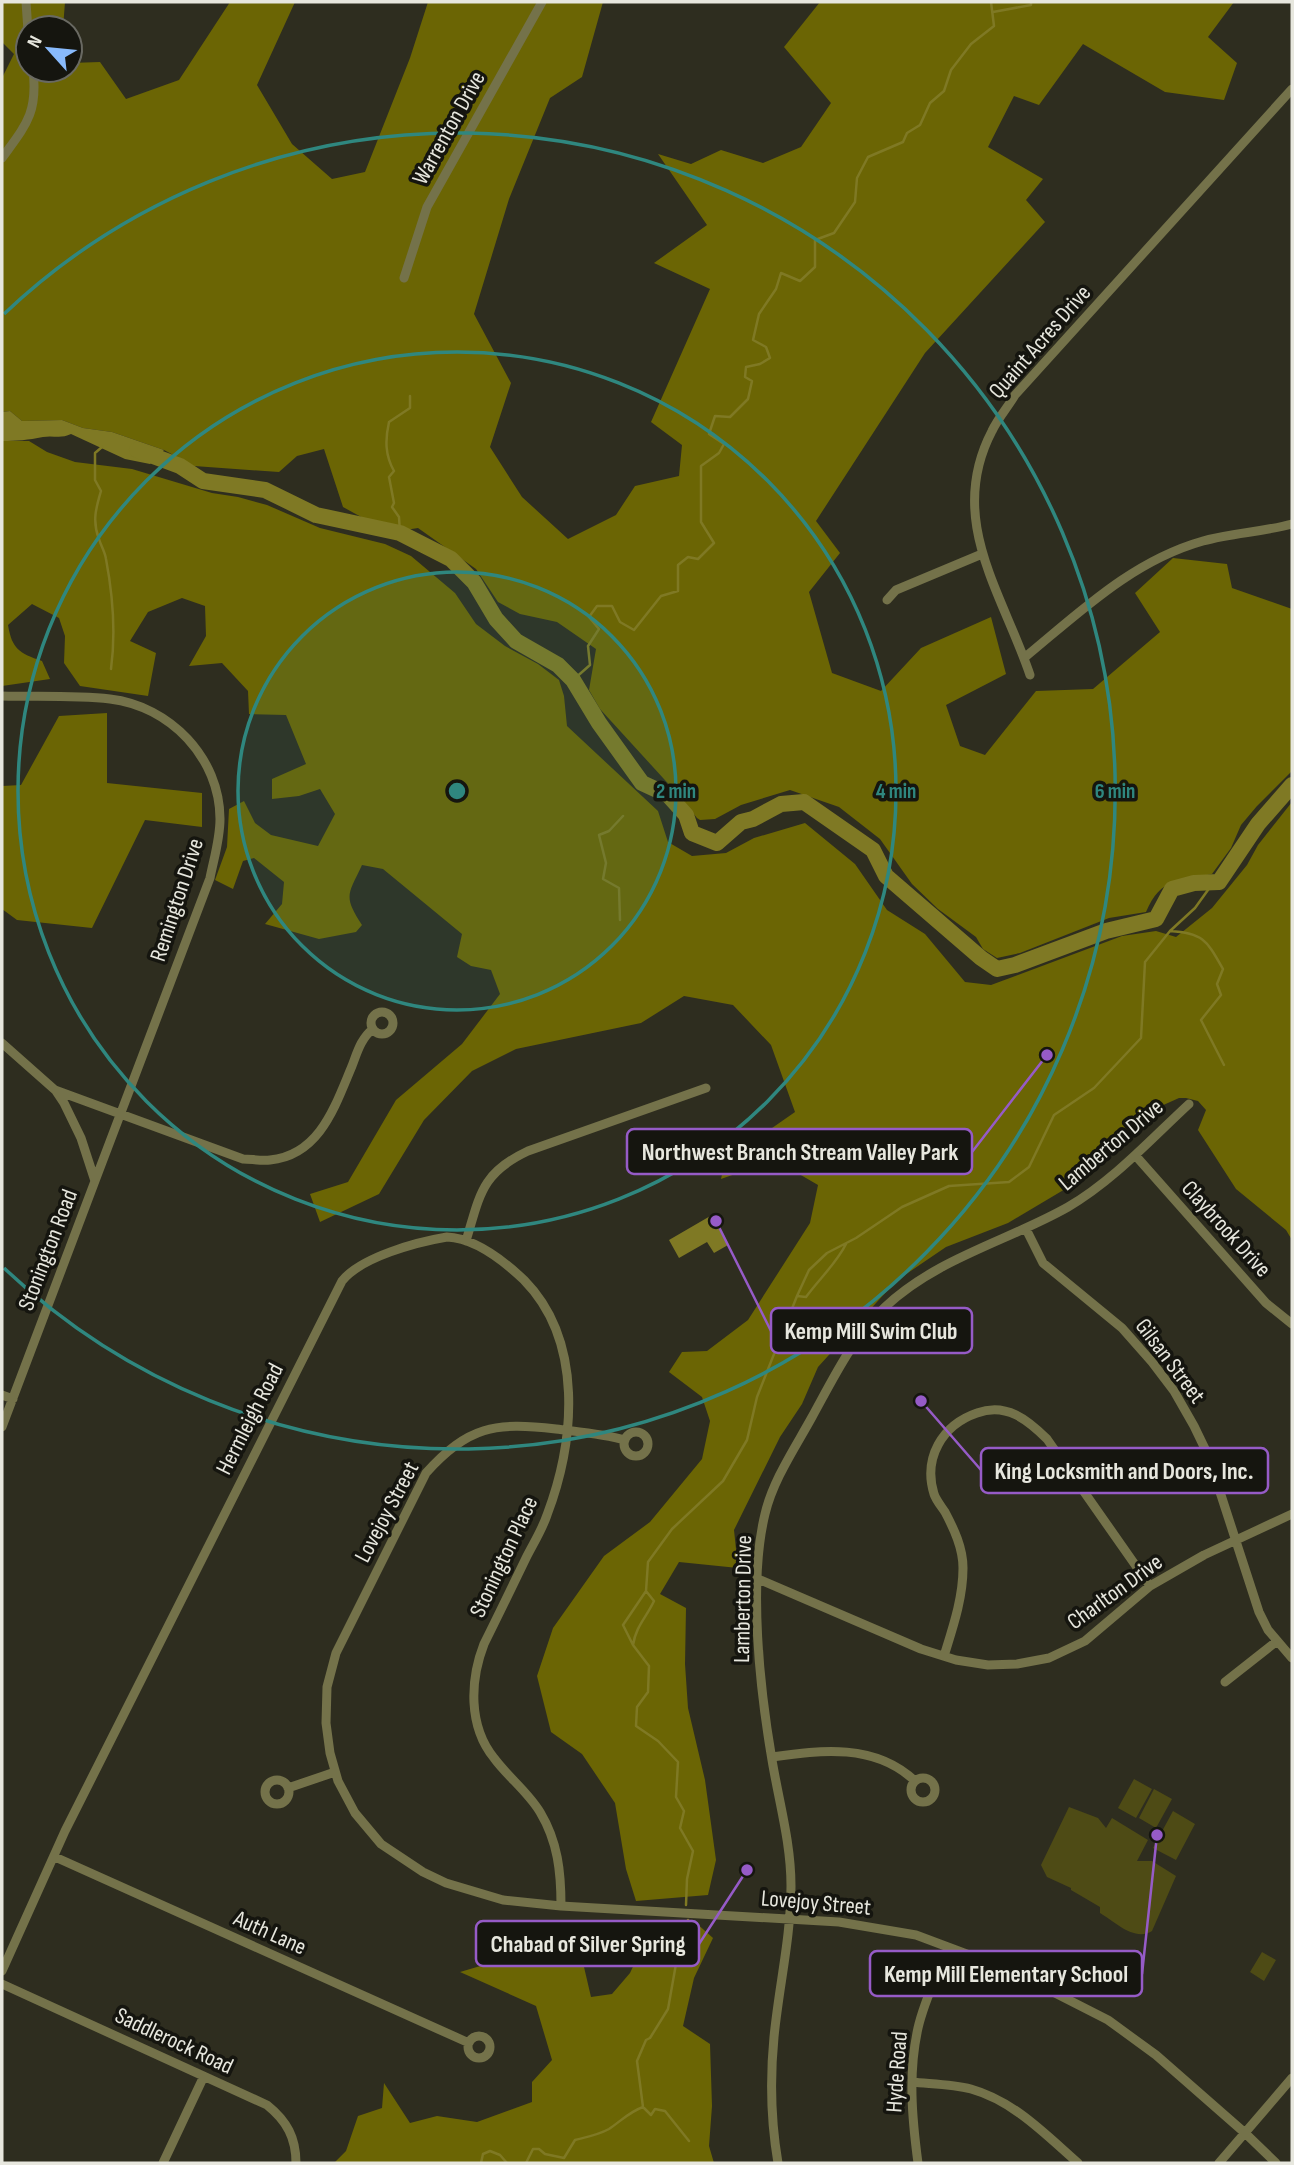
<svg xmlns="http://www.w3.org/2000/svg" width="1294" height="2165" font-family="'Sofia Sans Condensed',sans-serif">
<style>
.green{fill:#4e4b15}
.forest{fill:#6b6504}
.water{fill:#7f7924}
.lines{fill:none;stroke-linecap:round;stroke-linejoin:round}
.stream{stroke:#7f7924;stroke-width:2.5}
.river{stroke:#7f7924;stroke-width:16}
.minor{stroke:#74724a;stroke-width:9}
.ring{fill:none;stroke:#2f877f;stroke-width:3.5}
.labels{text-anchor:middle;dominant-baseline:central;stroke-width:7;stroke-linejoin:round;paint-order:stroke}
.street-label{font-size:23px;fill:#e7e7de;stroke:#15150f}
.centre{fill:#2f877f;stroke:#15150f;stroke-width:3.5}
.ring-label{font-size:21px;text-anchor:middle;font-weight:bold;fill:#2f877f;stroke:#15150f;stroke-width:7;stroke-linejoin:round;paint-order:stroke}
.leader{fill:none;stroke:#965bc7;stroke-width:2.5}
.callout-dot{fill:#965bc7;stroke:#15150f;stroke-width:2.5}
.callout{fill:#15150f;stroke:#965bc7;stroke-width:2.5}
.callout-label{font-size:24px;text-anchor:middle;font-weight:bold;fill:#e7e7de}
</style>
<rect width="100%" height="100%" fill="#2e2d1f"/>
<!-- green -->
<path class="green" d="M1134,1779l18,10 -16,29 -18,-10z
M1154,1789l18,10 -16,29 -17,-10z
M1069,1807l29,11 8,10 6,-10 36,22 -11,21h15l24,15 -24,55c-17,11 -37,-9 -52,-18v-6l-29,-17v-2l-24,-11 -6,-12z
M1173,1811l22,13 -19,36 -23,-12z
M1262,1952l14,8 -12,21 -14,-9z"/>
<!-- forest -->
<path class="forest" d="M2,2h63l-2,26h-35v42h42v-7l30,-1 26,37 53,-19 51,-78h65l-38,83 35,59 40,35 33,-7 45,-114 18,-56h175l-21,75 -32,21 -41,101 -35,115 37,69 -21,64 32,50 46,42 48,-24 19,-29 44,-10 3,-31 -31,-23 59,-133 -56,-26 53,-38 -49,-71 33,10 30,-14 42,13 38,-16 30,-44 -47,-56 36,-45h414l-26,35 29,26 -13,37 -59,-8 -82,-48 -44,61 -25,-9 -26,51 55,32 -17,21 19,22 -120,131 -109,168 24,32 -31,39 23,81 49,18 40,-43 70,-31 15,57 -60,31 14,41 25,9 51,-64 57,-2 67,-57 -25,-39 38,-35 54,6 5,24 60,21v162l-35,35 -16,19 -10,23 -19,26c-33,7 -51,3 -66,38l-37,6 -89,35 -23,5 -14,-9 -7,-12 -38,-28 -26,-25 -32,-45 -41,-32 -49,-17 -49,15 -26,14 -15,1 -3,-2 -23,-28 -74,-81 -11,-19 7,-41 -39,-27 -37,-8 -22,-12 -22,-33 -58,-41 -19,3 -36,-13 -20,-11 -19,-58 -27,7 -18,16 -85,-6 -30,-16 -52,-18 -29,-4 -21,-8 -40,1 -12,-10 -8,1v-334l12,-24 -12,-12z
M2,441h27l18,11 28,10 57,7 80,24 26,4 29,8 53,23 65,16 26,12 44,37 21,31 29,22 33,18 21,16 5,16 3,30 91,85 10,31 24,14 34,-3 28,-15 51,-15 50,41 32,46 38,24 40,48 26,3 131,-49 34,-5 20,6 36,-29 35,-43 11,-20 34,-43v438l-6,-10 -50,-41 -38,-59 8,-20 -8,-9 -12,-3h-7l-29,13 -68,68 -74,44 -62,24 -50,34 -78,86 -16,37 -22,33 -46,93 4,38 -59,-6 -19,32 26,14 -1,56 3,44 17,72 11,80 -8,35 -72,6 -10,-32 -11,-66 -33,-49 -31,-22 -14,-56 16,-48 51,-72 46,-34 52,-63 8,-38 -8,-24 -33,-25 13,-20 25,-1 41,-31 62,-97 8,-38 -43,-25 -54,19 4,-18 70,-49 -24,-67 -38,-40 -49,-9 -43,27 -125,26 -44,22 -48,49 -45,74 -59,28 -10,-28 38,-12 48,-82 66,-56 38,-50 -9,-24 -20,-4 -14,-9 5,-23 -79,-65 -21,-4c-14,30 -19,31 0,60l-6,7 -37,7 -54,-15 17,-20 2,-22 -30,-24 -11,3 -10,28 -18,-9 12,-33 2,-38 15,-8 11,22 16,12 47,11 17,-32 -15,-25 -21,7 -27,3v-20l34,-15 -20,-49 -37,-1 -1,-23 -26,-28 -33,3 17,-30 -1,-30 -23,-8 -34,14 -18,29 26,12 -8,43 -68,-10 -16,-23 1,-27 -6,-18 -27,-14 -24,21c4,24 11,28 34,36l8,18 -48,7z
M107,713v70l95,10v34l-57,-7 -53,108 -75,-8 -15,-11v-123l19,-1 38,-69z
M695,1922l18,16 -19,40 -11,48 27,18 2,62 -3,40 5,17h-380l12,-12 12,-35 24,-8 2,-25 26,40 27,-7 40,6 55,-20v-20l20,-22 -16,-54 -76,-34 61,-18 63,13 7,30 21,-3 18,-21 17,-36z"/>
<!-- water -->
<path class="water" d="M10,411l12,10 40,-1 21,8 29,4 52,18 -14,14 -25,-5 -54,-25c-10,5 -18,1 -28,3 -15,3 -26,4 -41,4v-29z
M712,1215l16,30 -14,8 -7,-11 -28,16 -10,-18z"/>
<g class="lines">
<!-- stream -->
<path class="stream" d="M993,12l38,-7v-3
M102,447l-7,6v27l6,11c-5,17 -9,30 -2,48 2,7 6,13 7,20 7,37 10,73 5,110
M400,533l-1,-16 -7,-10 2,-4 -5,-26 5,-6c-9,-16 -9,-31 -5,-49l21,-14v-12
M573,680l17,-15 -2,-19 11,-17 -10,-12 8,-11h15l8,16 14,8 27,-34 17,-5v-26l10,-8 10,2 16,-16 -13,-21v-56l18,-13 5,-9 -15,-10 6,-18 15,1 18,-18 4,-18 -7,-4 1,-10 14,-3 10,-6 -4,-11 -13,-7 6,-26 17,-25 5,-16 19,8 15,-14v-27l19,-7 21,-31 2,-24 11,-21 35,-15 4,-9 13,-8 10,-22 14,-12 7,-21 20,-26 23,-18 -3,-24
M620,920l-1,-32 -16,-9 3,-16 -7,-28 10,-4 14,-15
M1170,931c34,2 37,10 53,38l-6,15 4,11 -20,25 23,45
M797,1296l9,1c13,-18 30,-33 40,-53
M633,1645c3,-19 13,-27 21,-44l-8,-10
M686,1905l1,-26 6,-28 -13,-23 4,-17 -8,-14 2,-35 -20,-21 -22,-15 1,-19 11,-15 1,-26 -16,-21 -10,-20 23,-34 2,-29 24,-33 51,-48 24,-41 10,-43 40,-101 12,-26 18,-17 29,-15 46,-31 47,-21 60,-4 20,-15 25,-52 40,-27 47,-50 4,-76 25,-31 25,-23 18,-25
M644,2108l7,7 4,-6 10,2 24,30
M481,2163l2,-9 7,-3 10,4 7,8
M526,2163l7,-14h6l6,5 19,4 11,-18c12,-3 23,-5 34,-11 12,-8 20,-17 34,-22l-6,-46 9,-21 4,-2 18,-29 11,-62 9,-27"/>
<!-- river -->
<path class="river" d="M137,450l43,16 23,15 62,9 51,25 84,18 51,26 23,23 22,37 20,22 42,24 15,15 26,43 43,60 26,12 18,20 6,18 25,10 24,-21 12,-3 28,-15 23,-2 69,48 13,26 95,82 16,11 18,-4 91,-34 50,-12 16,-30 22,-6 25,-1 39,-58 34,-39"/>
<!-- minor -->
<path class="minor" d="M26,2l2,29
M2,158c24,-33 36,-45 31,-88
M404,278l23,-71 115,-205
M887,600l9,-10 86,-36
M1024,658c56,-46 108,-97 179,-117 29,-8 60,-9 89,-17
M1030,675c-28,-83 -84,-156 -38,-244 6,-13 16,-24 23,-36l277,-306
M2,696c35,1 72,-1 108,3 60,7 110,59 110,120 0,20 -6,39 -10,59l-115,303
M371 1023a11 11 0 1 1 22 0a11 11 0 1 1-22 0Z
M2,1043l53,47 188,69c8,0 18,2 27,1 50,-5 65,-54 82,-94 5,-13 9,-28 21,-37
M1135,1155l131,148 26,21
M1026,1229l17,34 79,65 30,34 22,29 20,35 14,29 51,157 9,18 24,28
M466,1241c14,-46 15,-68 62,-90l178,-63
M2,1395l11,4
M2,1427l93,-246 -14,-43 -17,-35 -8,-12
M624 1444a12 12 0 1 1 24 0a12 12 0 1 1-24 0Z
M625,1440c-22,-6 -46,-8 -69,-11 -61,-7 -88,-3 -130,44l-90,180 -9,34 -1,36 4,30 8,28 17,32 26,31 42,28 23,11 57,17 58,6 278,16 77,13 56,21 83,37 53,27 48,35 89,78 31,30
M758,1579l163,70 35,11 32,5 29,-1 32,-6 36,-17 65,-55 54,-31 88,-41
M944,1656c9,-29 19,-58 19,-88 0,-20 -9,-39 -18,-56 -4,-6 -9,-12 -11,-18 -11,-36 8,-69 43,-81 29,-11 51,7 70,26l103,147
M1225,1682l52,-41
M772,1757c49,-7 103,-14 143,24
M911 1790a12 12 0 1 1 24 0a12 12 0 1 1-24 0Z
M265 1792a12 12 0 1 1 24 0a12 12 0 1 1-24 0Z
M288,1788l47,-16
M55,1857l414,186
M2,1971l63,-140 277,-550c19,-24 75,-39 105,-44 28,1 57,24 77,43 60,61 51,161 23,235 -5,15 -14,29 -21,43 -14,29 -28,58 -42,86 -14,36 -16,82 10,114 14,19 34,34 46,54 18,30 21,60 21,94
M2,1984l265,121c20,16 29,33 29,58
M468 2047a11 11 0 1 1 22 0a11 11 0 1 1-22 0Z
M912,2082c19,2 40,2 59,7 43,12 75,46 107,74
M163,2163l41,-87
M778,2163c-7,-41 -8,-85 -4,-126 5,-51 17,-100 17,-151 0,-43 -12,-84 -19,-126 -12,-70 -24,-177 -7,-246 8,-34 30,-66 47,-97 21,-38 41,-80 73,-110 52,-49 123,-66 183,-100 45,-26 83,-68 121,-103
M918,2163c-6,-45 -10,-90 0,-135 6,-27 20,-55 30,-81
M1219,2163l73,-85"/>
</g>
<!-- distance rings -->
<circle cx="457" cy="791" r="219" fill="#2f877f" fill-opacity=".12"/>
<g class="ring">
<circle cx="457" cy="791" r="219"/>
<circle cx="457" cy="791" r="439"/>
<path d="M4 314A658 658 0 1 1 4 1268"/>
</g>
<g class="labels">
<!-- street labels -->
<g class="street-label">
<text transform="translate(449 128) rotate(-61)">Warrenton Drive</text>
<text transform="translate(1040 342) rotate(-49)">Quaint Acres Drive</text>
<text transform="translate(177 900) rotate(-72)">Remington Drive</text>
<text transform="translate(1111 1145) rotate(-40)">Lamberton Drive</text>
<text transform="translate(1226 1229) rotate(48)">Claybrook Drive</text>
<text transform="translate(48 1250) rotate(-69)">Stonington Road</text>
<text transform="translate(1170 1361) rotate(53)">Gilsan Street</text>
<text transform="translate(250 1419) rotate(-63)">Hermleigh Road</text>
<text transform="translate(387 1512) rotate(-62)">Lovejoy Street</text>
<text transform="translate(504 1557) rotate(-65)">Stonington Place</text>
<text transform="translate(1115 1592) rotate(-36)">Charlton Drive</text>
<text transform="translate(743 1599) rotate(-89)">Lamberton Drive</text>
<text transform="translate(816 1903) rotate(5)">Lovejoy Street</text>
<text transform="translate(270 1933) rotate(24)">Auth Lane</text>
<text transform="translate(174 2041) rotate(25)">Saddlerock Road</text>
<text transform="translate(897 2072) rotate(-86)">Hyde Road</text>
</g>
</g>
<circle cx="457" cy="791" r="10" class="centre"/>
<g class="ring-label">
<text x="676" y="798">2 min</text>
<text x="896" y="798">4 min</text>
<text x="1115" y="798">6 min</text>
</g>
<!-- callouts -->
<path class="leader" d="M1047 1055L972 1152M716 1221L771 1331M921 1401L981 1470M747 1870L699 1944M1157 1835L1142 1974"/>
<g class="callout-dot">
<circle cx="1047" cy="1055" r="7"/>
<circle cx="716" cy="1221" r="7"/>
<circle cx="921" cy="1401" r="7"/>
<circle cx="747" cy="1870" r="7"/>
<circle cx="1157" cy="1835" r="7"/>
</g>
<g class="callout">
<rect x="627" y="1129" width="345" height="45" rx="7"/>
<rect x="771" y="1308" width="201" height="45" rx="7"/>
<rect x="981" y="1448" width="287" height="45" rx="7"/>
<rect x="476" y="1921" width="223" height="45" rx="7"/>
<rect x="870" y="1951" width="272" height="45" rx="7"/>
</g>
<g class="callout-label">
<text x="800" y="1160">Northwest Branch Stream Valley Park</text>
<text x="871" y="1339">Kemp Mill Swim Club</text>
<text x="1124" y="1479">King Locksmith and Doors, Inc.</text>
<text x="588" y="1952">Chabad of Silver Spring</text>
<text x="1006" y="1982">Kemp Mill Elementary School</text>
</g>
<!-- border -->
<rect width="1294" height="2165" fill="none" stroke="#e7e7de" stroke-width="7"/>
<!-- north arrow -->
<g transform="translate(49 49) rotate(297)"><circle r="33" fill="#15150f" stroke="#696962" stroke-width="2"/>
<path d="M0-5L12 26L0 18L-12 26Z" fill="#88bafc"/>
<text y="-10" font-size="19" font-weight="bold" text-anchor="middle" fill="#e7e7de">N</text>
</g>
</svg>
